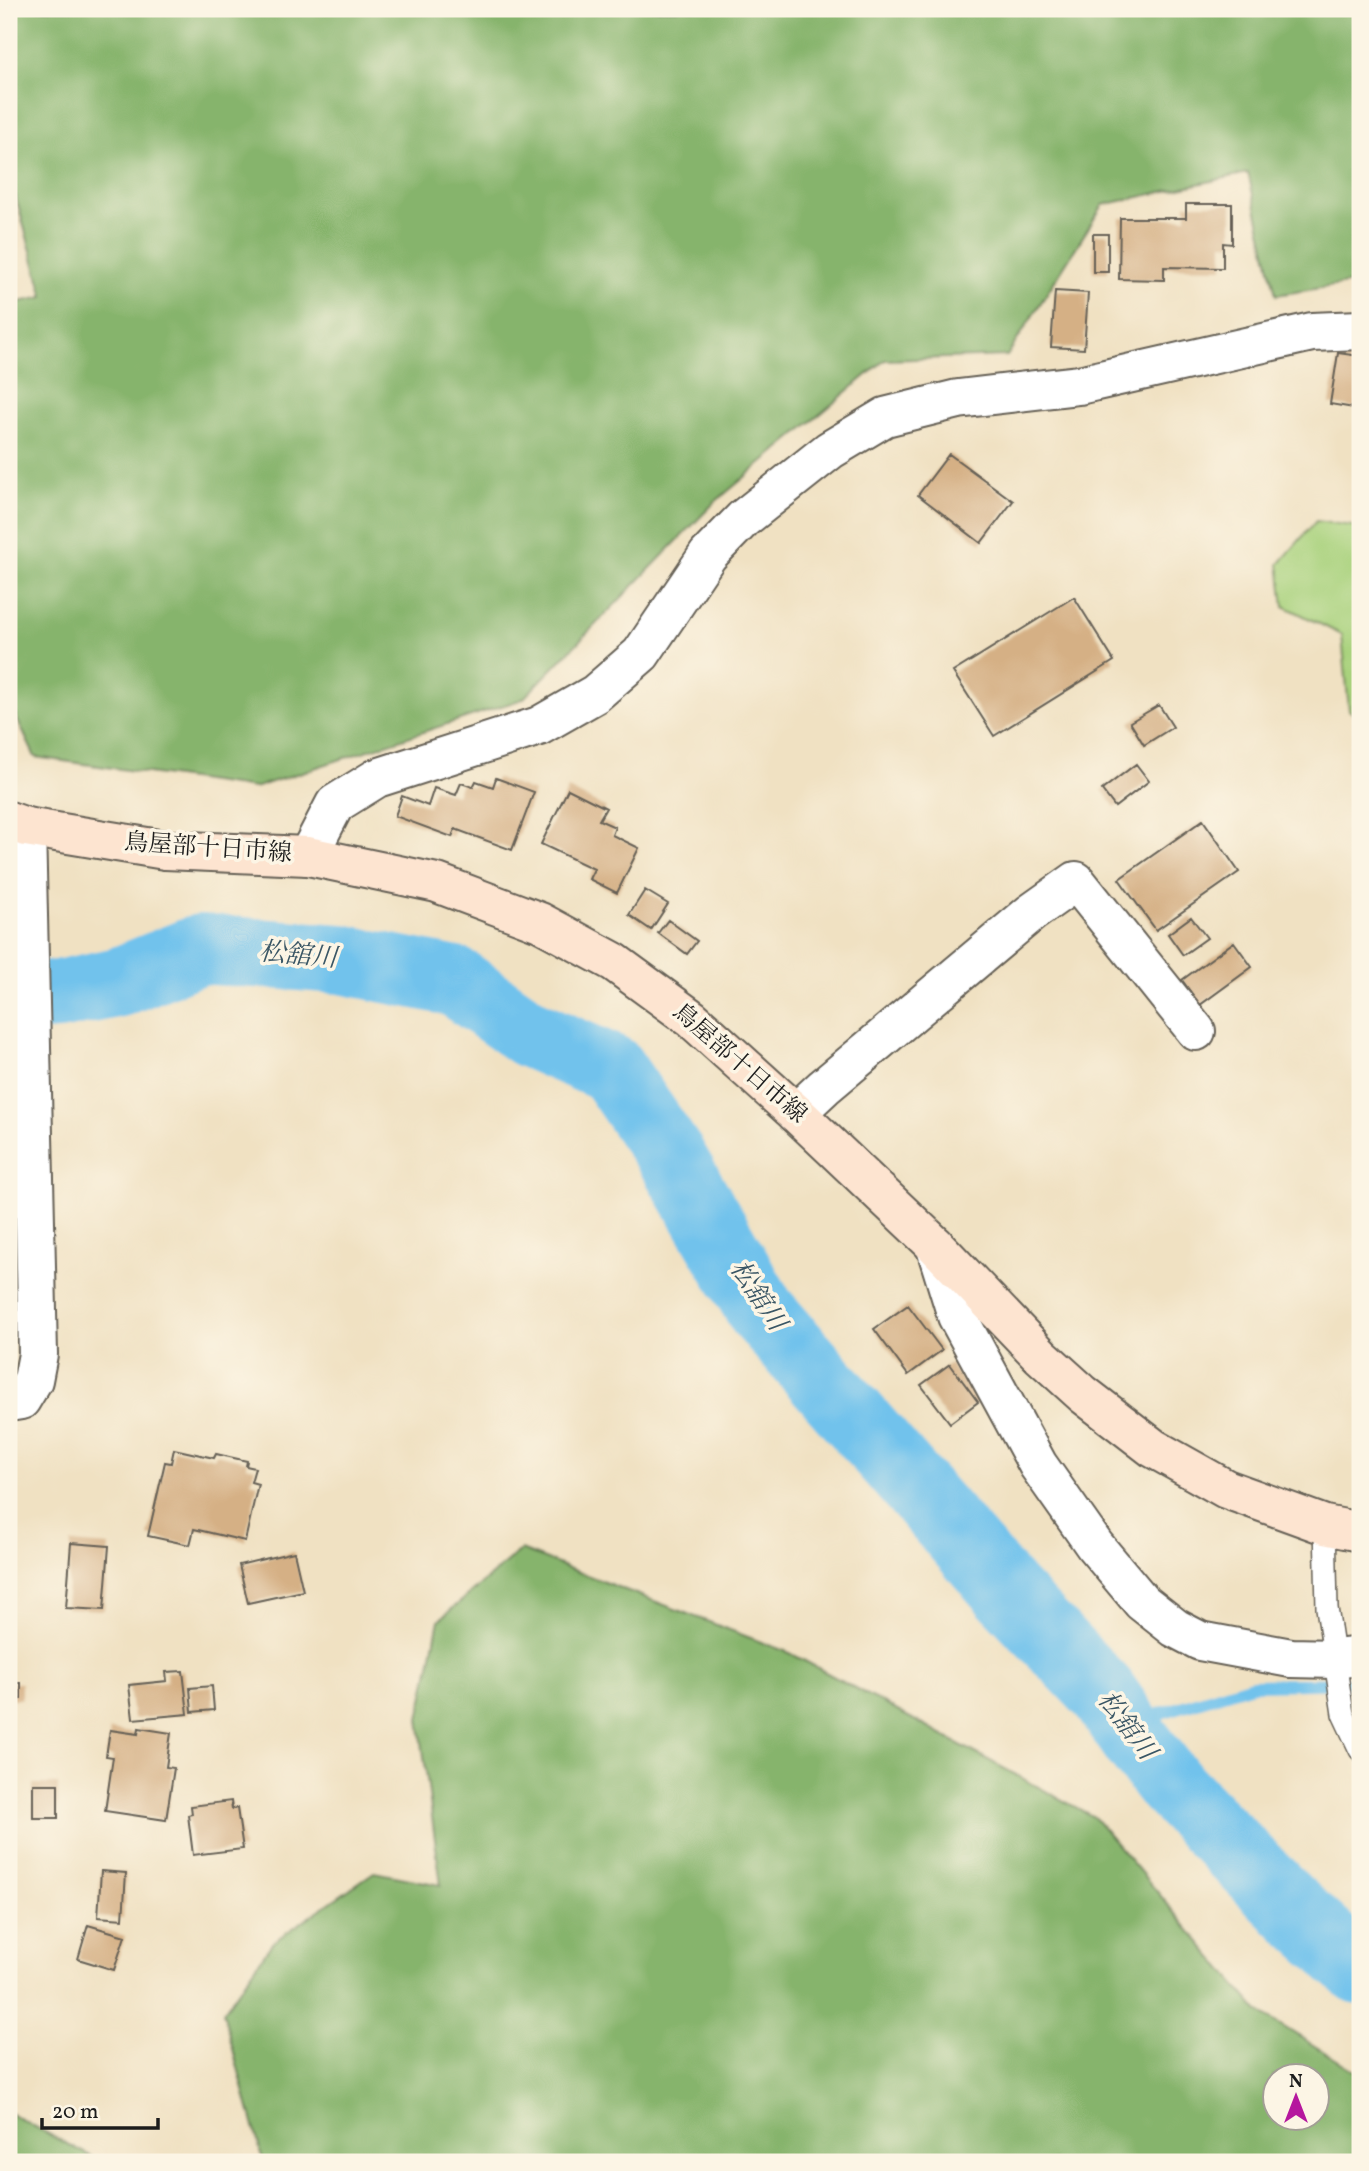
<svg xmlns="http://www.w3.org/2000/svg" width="1369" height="2171" font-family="Vollkorn,'Noto Serif JP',serif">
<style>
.green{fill:#a9d27d;stroke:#62774c;stroke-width:2}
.forest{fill:#86b46c;stroke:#516844;stroke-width:2;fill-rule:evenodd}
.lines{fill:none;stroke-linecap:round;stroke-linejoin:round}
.stream{stroke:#71c2ec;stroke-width:12}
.river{stroke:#71c2ec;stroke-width:70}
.building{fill:#d5b085}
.lane-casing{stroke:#666156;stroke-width:24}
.street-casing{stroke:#666156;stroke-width:42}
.secondary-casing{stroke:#666156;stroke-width:42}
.lane{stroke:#fff;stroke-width:21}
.street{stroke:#fff;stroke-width:38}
.secondary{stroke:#fde4d0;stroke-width:38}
.labels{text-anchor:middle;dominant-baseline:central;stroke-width:7;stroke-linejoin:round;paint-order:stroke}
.street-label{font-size:24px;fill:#1c1c1c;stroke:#fcf5e5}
.water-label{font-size:26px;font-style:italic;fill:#3a5665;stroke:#fcf5e5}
</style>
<rect width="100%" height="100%" fill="#fcf5e5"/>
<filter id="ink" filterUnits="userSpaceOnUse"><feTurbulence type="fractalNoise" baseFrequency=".0143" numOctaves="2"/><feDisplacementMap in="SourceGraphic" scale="14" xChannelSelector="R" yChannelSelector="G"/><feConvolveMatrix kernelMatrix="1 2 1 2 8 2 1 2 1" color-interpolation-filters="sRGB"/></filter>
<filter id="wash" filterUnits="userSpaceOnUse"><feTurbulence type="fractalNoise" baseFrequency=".00686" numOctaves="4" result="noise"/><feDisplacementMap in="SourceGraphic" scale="28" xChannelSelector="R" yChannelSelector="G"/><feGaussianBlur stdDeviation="1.57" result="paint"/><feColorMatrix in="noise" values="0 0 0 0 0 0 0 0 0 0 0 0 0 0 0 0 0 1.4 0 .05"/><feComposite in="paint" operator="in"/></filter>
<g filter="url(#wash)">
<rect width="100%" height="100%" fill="#f0e1c2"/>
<!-- green -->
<path class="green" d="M1316,521l44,6v192l-11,-9 -7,-75 -58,-29 -5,-42z"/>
<!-- forest -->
<path class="forest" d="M9,9h1351v273l-84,13 -28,-122 -145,32 -96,151 -122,4 -170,142 -192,197 -269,89 -219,-31 -26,-55v-398l35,-7 -35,-124z
M521,1550l269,103 304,164 164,194 102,63v88h-1094l-4,-5 -39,-145 50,-70 101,-70 67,13 -22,-166 20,-99zM1274,2076h42v42h-42z
M9,2113l92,49h-92z"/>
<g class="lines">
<!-- stream -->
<path class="stream" d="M1136,1741l25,-28 91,-28 108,-2"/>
<!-- river -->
<path class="river" d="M9,998l49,-3 61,-13 81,-33 141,10 115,23 73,51 82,36 62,91 88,151 247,283 94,98 34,49 35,45 116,118 73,66"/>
</g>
<g id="blocks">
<!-- building -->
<path class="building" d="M1186,204h46v40l-9,-1v25l-59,-1v13l-45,-1 1,-61h66z
M1093,234h15v38h-15z
M1055,291l33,2 -4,56 -33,-2z
M1338,353l22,3v53l-30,-5z
M949,454l64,47 -32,42 -63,-48z
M1074,597l40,64 -120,75 -41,-64z
M1159,705l14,22 -29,18 -14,-23z
M1136,764l13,17 -34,26 -13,-17z
M496,778l38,14 -22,58 -57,-21 -3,8 -57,-21 7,-20 26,10 6,-18 22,7 5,-12 12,4 3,-6 17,6z
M568,789l38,19 -7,12 16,7 -3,8 27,13 -22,45 -28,-14 5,-10 -53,-25z
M1203,820l36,52 -83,58 -37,-51z
M645,890l23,14 -17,26 -22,-15z
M1191,917l16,21 -24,17 -15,-21z
M668,920l29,21 -10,13 -29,-21z
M1234,942l18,25 -52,38 -18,-25z
M908,1305l34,45 -34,25 -34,-46z
M950,1364l28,38 -28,21 -29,-38z
M174,1449l40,9 2,-4 31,7 -1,5 9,2 -4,14 7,2 -13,57 -51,-12 -4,16 -42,-9 17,-74 6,1z
M71,1543l38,3 -5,64 -38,-2z
M294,1552l9,39 -55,12 -9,-38z
M183,1671l5,43 -55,5 -4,-34 38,-4 -1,-9z
M9,1683h12v16h-12z
M212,1686l2,24 -22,2 -2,-24z
M139,1728l32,5 -5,34 8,1 -8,52 -61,-9 8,-54 -7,-1 4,-26 28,4z
M33,1784h25v34h-25z
M231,1801l1,8 5,-1 6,41 -50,6 -5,-40 4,-1 -1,-8z
M101,1871l25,2 -3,46 -25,-2z
M88,1925l37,11 -11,34 -36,-11z"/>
</g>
</g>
<g filter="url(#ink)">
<use href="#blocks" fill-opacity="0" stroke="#666156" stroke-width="2"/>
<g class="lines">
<defs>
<path id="lane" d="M1325,1525l2,83 16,106 17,36"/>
<path id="street" d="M308,856l27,-52 42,-26 162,-52 56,-32 46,-40 67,-99 35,-36 87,-69 55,-33 73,-18 121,-14 233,-53 48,-2
M796,1113l28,-26 207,-174 45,-32 120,150
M935,1245l22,71 81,149 57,81 47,56 33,26 25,13 91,17 44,1 25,-3
M9,1402l12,-2 12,-20 5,-26 -12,-527"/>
<path id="secondary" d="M9,821l17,6 139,23 143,6 129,27 103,39 74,40 78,57 104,94 139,132 106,111 42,38 70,54 73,41 99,36 35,7"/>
</defs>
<!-- lane casing -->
<use href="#lane" class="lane-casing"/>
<!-- street casing -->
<use href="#street" class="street-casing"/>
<!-- secondary casing -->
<use href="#secondary" class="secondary-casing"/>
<!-- lane -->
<use href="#lane" class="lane"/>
<!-- street -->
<use href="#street" class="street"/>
<!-- secondary -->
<use href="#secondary" class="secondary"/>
</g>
</g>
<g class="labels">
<!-- street labels -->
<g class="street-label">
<text transform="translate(208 849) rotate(4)">鳥屋部十日市線</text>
<text transform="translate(739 1064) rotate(41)">鳥屋部十日市線</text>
</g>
<!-- water labels -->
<g class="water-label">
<text transform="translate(298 956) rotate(5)">松舘川</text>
<text transform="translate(757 1296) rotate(56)">松舘川</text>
<text transform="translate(1126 1726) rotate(53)">松舘川</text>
</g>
</g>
<!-- margin -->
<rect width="1369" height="2171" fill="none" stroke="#fcf5e5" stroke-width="35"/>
<!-- north arrow -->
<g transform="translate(1296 2097)"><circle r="33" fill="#fcf5e5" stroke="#a29e95" stroke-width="2"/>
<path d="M0-5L12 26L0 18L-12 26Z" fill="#b5179e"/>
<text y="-10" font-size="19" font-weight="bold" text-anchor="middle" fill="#1c1c1c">N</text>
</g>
<!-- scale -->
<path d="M42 2118v10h116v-10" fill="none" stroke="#1c1c1c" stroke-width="3.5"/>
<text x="52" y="2118" font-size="21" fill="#1c1c1c" stroke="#fcf5e5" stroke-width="5" paint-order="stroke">20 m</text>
</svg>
